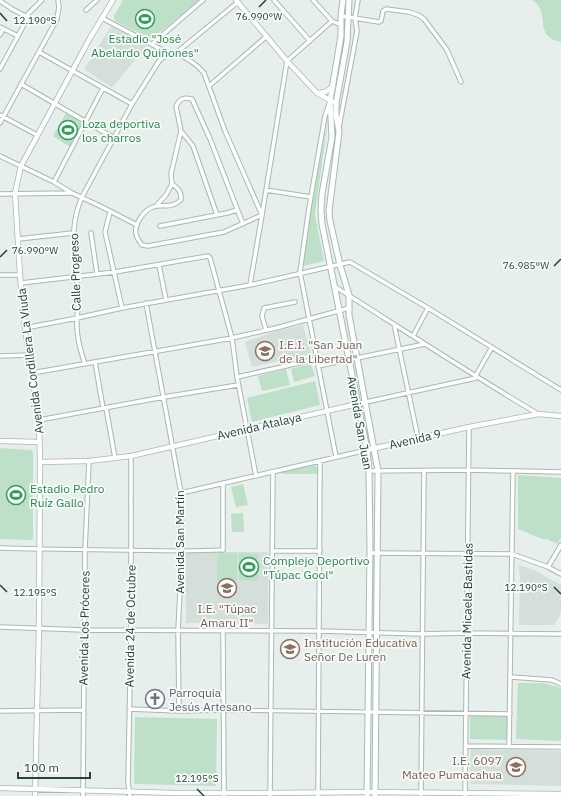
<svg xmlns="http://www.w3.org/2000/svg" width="561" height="796" font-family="'IBM Plex Sans',sans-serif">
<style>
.built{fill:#d4dfda}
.green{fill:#bfe0c8}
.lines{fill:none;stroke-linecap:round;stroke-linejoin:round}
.pedestrian-casing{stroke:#a8b8b2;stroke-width:5}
.minor-casing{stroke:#a8b8b2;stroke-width:5.5}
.tertiary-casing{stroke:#a8b8b2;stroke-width:6}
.secondary-casing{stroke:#a4bbb3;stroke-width:7}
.pedestrian{stroke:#fff;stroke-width:3}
.minor{stroke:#fff;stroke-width:3.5}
.tertiary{stroke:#fff;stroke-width:4.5}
.secondary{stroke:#fff;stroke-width:5}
.ticks{fill:none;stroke:#24423a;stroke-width:1.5}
.labels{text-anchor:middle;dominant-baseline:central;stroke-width:3.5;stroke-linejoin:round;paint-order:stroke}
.leisure-label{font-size:12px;fill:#27864d;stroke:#f7fbf9;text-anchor:start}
.street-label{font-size:12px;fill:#24423a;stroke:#f7fbf9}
.education-label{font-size:12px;fill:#785e54;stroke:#f7fbf9;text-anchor:start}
.worship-label{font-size:12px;fill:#5b616d;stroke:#f7fbf9;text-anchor:start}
.ticks-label{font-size:10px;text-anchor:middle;fill:#24423a;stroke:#f7fbf9;stroke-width:3.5;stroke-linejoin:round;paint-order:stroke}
</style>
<rect width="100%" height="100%" fill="#e6efeb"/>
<!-- built -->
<path class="built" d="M111,27l37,17 -36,44 -28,-19z
M303,325l8,29 -59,13 -7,-25 32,-11z
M185,552h83v72l-82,-1z
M519,565l15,5 27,15v28l-7,12h-35l1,-50 -1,-1z
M470,749l91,2v35l-89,-2 -2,-2z"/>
<!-- green -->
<path class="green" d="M123,0h77l-47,38h-4l-34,-17 -1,-5z
M532,0h29v42c-4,-1 -9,-2 -12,-5 -11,-10 -1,-28 -17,-37z
M66,113l18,11 -14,23 -17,-11z
M328,120l-13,94 9,47 -21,5 9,-64z
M311,364l4,12 -21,6 -3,-13z
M286,369l4,16 -28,6 -4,-15z
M315,381l5,24 -68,17 -5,-24z
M0,448l31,2 2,2v87l-3,1 -30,-1z
M314,465l3,2v7h-35l-1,-2z
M518,475l43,3v60l-4,6 -12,-6v2l-27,-11z
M243,484l5,21 -12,2 -5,-20z
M243,513l1,19h-12l-1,-18z
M218,553l19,1v26h-20z
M239,553l19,1v27l-19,-1z
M518,683h25l18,5v53l-45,-2z
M470,715l39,1 -1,24 -38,-1z
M135,717l82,2 -1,67 -82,-2z"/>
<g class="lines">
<defs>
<path id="pedestrian" d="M40,549l142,2 41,-1
M224,710l145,2"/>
<path id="minor" d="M274,0l36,41
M313,0l19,21 9,4
M0,1l12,8 15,8
M86,10l11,-10
M341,16l38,6 2,-1 2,-10 3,-2 23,3 9,3 6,4 23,31 14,32
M102,18l68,36
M0,27l18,9
M0,35l3,-6
M152,44l51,-44
M39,52l93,52
M176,53c11,5 20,10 28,20l21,58 37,84 -38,17 -76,14 -6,-1c-2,-3 -5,-6 -6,-11 -2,-10 8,-24 17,-27 10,-4 16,3 28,-7 1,-8 -3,-12 -9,-16l-1,-10 10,-43
M0,69l26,-48 2,-7 14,-14
M21,84l93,54
M209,86l58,-50
M329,104l-4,12 -16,92 -9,64 36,185
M0,115l37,20
M0,123l57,-104 2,-12 -1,-7
M339,127l18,-96 -2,-13 3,-18
M0,156l54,26 18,11 28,13 37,19
M54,182l49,-94
M266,190l45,7
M0,194l71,-1
M156,206l10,-11 6,-11
M110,212l-5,20 17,76
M217,215l-24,-69 -12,-15 -5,-25c4,-7 7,-9 16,-7l18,40 33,85
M160,226l67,-13 10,-3
M91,233l6,41
M18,239l55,-6
M159,265l7,35
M0,275h20
M21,283l94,-11 93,-16 2,2 22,80 5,39 19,99
M250,285l12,-70 25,-154 45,-40
M334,286c68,43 135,87 204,128
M146,303l35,190 1,58 -4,80 1,80
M394,324l24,114
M25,328l52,-10 45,-10 128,-23 100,-23 78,46 133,82
M266,330l-4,-14 2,-8 31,-6
M413,336l15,-28
M0,356l30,-1
M95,362l8,46
M85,364c-5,-14 -9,-30 -8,-45 0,-4 1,-8 1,-12 1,-8 0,-17 -1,-25 -1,-32 -9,-53 5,-85l50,-93 27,-43 6,-5 11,-3 62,-51
M318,366l107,-22
M32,373l200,-35 44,-10 73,-20
M237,377l80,-18
M475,377l17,-30
M366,402l110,-24
M106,408l9,50
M39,420l125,-23 74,-12
M369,471l99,-1 93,2
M181,493l186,-43
M0,548l40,1
M223,550v-67
M272,551h48
M370,553l142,1 36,13 13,7
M548,567l13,-22
M0,627l84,3 235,1 103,3 45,-1 94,1
M223,631l1,165
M511,677l41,3 9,4
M129,709l50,2 45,-1
M0,711l83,-1
M369,712l141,2
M466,746l95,1
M509,746l4,-274
M83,796l2,-246 4,-89
M130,796l-2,-14 3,-152v-174
M270,796l3,-324
M318,796l2,-335
M421,796l3,-325
M465,796l4,-369"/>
<path id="tertiary" d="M236,0l51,61 30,32 16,9
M317,93l8,-1 8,-5
M0,441l39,1
M367,450l102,-23 69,-13 23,2
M40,462l49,-1 42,-5 235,-54
M0,788l176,5h94l97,-1 194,2
M35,796l4,-168 1,-166 -1,-42 -14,-92 -5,-53 -5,-82 6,-27 69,-128 23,-38"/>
<path id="secondary" d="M343,0l-2,16v20l-11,65 2,36 -10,57 -1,16 1,14 45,226 2,21 1,80 -3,245
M349,0l-2,42 -11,61v12l3,17 -10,79 1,10 10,44 9,30v20l29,156 -3,325"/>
</defs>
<!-- pedestrian casing -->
<use href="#pedestrian" class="pedestrian-casing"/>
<!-- minor casing -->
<use href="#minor" class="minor-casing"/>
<!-- tertiary casing -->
<use href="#tertiary" class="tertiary-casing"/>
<!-- secondary casing -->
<use href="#secondary" class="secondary-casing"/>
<!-- pedestrian -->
<use href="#pedestrian" class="pedestrian"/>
<!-- minor -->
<use href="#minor" class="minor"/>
<!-- tertiary -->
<use href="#tertiary" class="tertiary"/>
<!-- secondary -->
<use href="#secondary" class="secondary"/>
</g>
<!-- ticks -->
<path class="ticks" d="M259,7l7,-7M0,13l7,8M0,257l7,-7M554,266l7,-7M0,585l7,7M554,587l7,7M197,789l7,7"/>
<!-- icons -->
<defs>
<symbol id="stadium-ring" viewBox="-11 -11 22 22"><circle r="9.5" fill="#f7fbf9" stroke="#2e9e5b" stroke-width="1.5"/><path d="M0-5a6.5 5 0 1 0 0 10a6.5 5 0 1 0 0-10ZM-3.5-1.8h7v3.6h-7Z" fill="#2e9e5b"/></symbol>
<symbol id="school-ring" viewBox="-11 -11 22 22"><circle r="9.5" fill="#f7fbf9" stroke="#8d6e63" stroke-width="1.5"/><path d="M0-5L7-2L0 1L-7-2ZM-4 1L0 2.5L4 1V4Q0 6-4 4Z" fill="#8d6e63"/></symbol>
<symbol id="church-ring" viewBox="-11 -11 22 22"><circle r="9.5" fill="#f7fbf9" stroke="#6b7280" stroke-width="1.5"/><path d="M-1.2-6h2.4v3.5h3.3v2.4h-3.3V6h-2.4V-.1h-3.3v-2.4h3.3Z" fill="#6b7280"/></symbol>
</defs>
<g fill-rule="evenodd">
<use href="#stadium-ring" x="134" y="8" width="22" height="22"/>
<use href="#stadium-ring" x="57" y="119" width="22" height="22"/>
<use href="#school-ring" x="254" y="340" width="22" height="22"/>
<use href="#stadium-ring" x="5" y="484" width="22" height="22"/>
<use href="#stadium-ring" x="238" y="556" width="22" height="22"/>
<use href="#school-ring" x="216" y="577" width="22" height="22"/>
<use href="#school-ring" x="279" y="638" width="22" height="22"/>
<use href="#church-ring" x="144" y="688" width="22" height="22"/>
<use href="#school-ring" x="505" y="756" width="22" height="22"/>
</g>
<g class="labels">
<!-- leisure labels -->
<g class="leisure-label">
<text x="145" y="38" text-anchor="middle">Estadio "José<tspan x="145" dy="14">Abelardo Quiñones"</tspan></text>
<text x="82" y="123">Loza deportiva<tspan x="82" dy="14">los charros</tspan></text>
<text x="30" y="488">Estadio Pedro<tspan x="30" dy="14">Ruíz Gallo</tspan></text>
<text x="263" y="560">Complejo Deportivo<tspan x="263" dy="14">"Túpac Gool"</tspan></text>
</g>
<!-- street labels -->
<g class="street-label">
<text transform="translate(75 272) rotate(-92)">Calle Progreso</text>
<text transform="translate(30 361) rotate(-97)">Avenida Cordillera La Viuda</text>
<text transform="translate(360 423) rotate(80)">Avenida San Juan</text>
<text transform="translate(259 426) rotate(-13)">Avenida Atalaya</text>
<text transform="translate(415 439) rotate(-13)">Avenida 9</text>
<text transform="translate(179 542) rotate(-90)">Avenida San Martín</text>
<text transform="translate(467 611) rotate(-89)">Avenida Micaela Bastidas</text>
<text transform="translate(130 626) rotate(-89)">Avenida 24 de Octubre</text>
<text transform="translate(84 628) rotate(-89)">Avenida Los Próceres</text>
</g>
<!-- education labels -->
<g class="education-label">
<text x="279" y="344">I.E.I. "San Juan<tspan x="279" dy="14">de la Libertad"</tspan></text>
<text x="227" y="608" text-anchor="middle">I.E. "Túpac<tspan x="227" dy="14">Amaru II"</tspan></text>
<text x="304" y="642">Institución Educativa<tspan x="304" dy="14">Señor De Luren</tspan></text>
<text x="502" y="760" text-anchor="end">I.E. 6097<tspan x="502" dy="14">Mateo Pumacahua</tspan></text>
</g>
<!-- worship labels -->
<g class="worship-label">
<text x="169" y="692">Parroquia<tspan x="169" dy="14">Jesús Artesano</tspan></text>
</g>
</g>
<g class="ticks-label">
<text x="259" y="20">76.990°W</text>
<text x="35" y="24">12.190°S</text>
<text x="35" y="254">76.990°W</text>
<text x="526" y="269">76.985°W</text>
<text x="526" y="591">12.190°S</text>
<text x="35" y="596">12.195°S</text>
<text x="197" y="782">12.195°S</text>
</g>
<!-- scale -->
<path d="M18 772v6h72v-6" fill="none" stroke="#24423a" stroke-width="2"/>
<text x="24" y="772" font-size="12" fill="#24423a" stroke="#f7fbf9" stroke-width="3" paint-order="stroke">100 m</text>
</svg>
